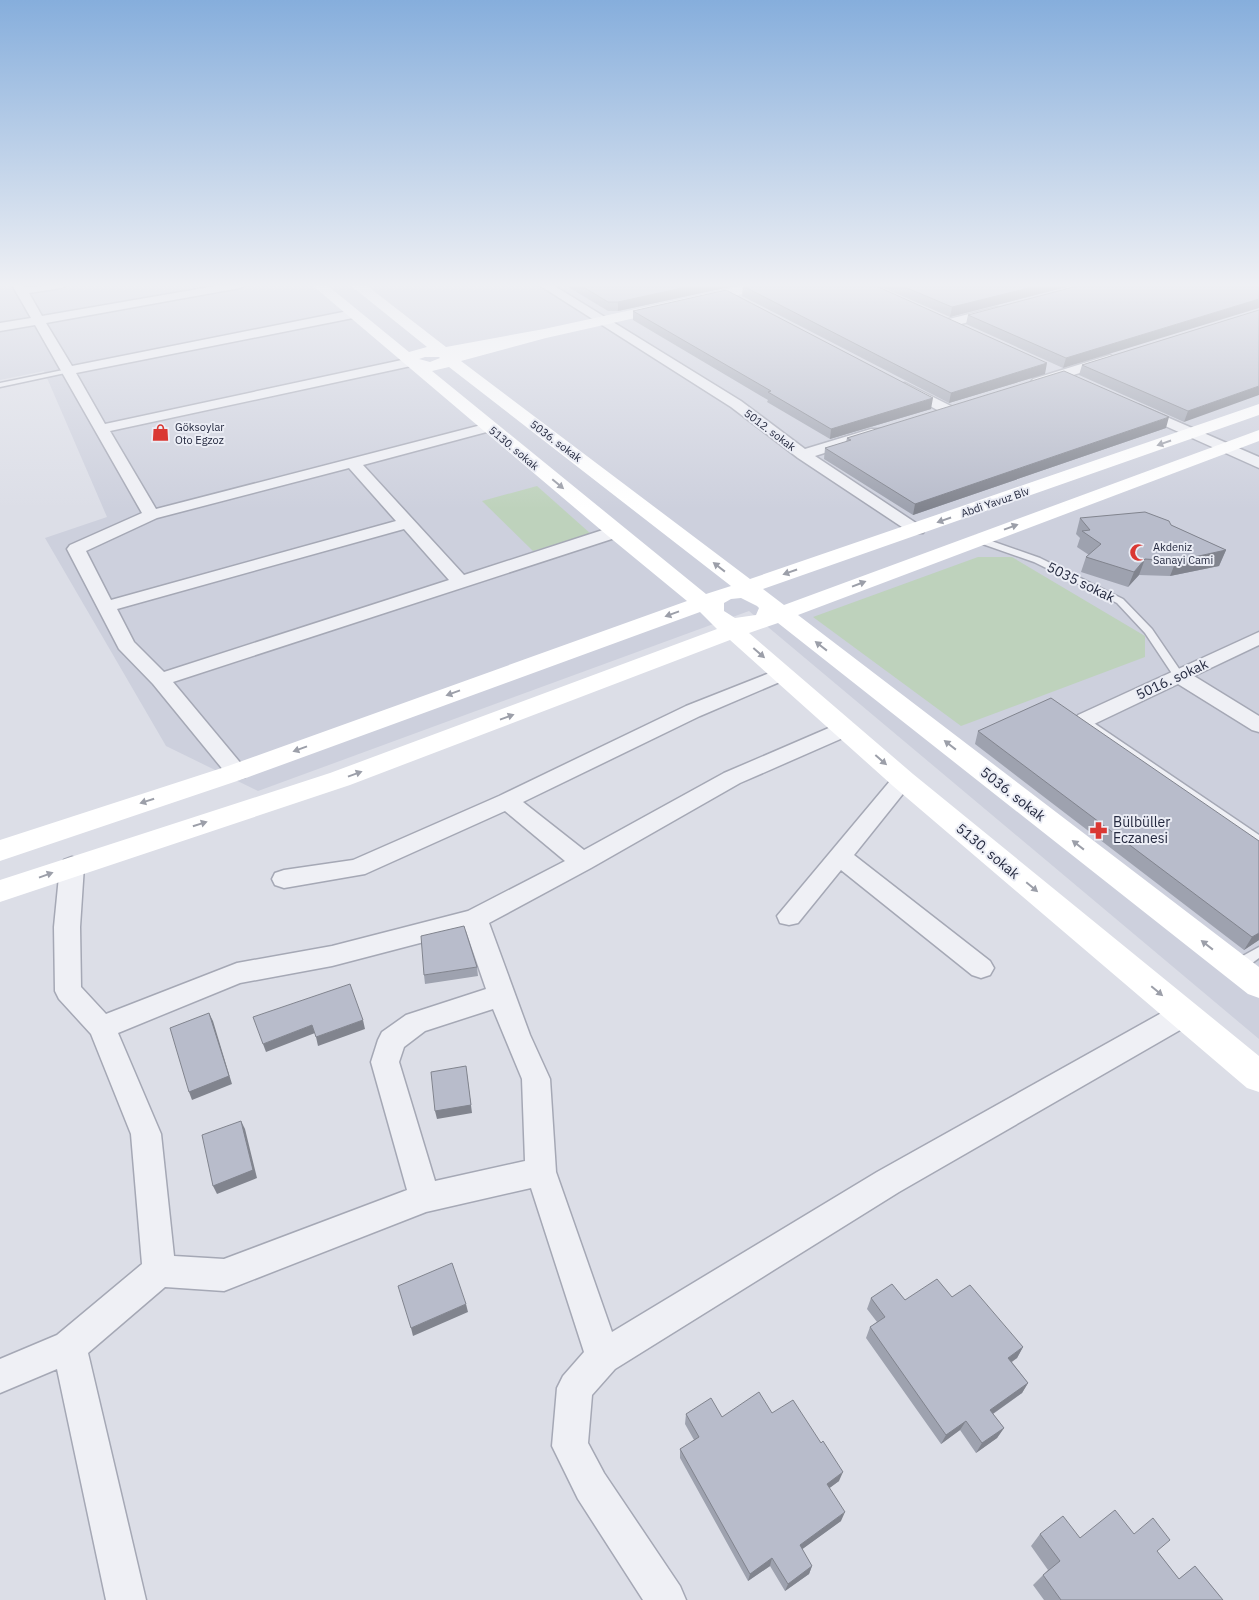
<svg xmlns="http://www.w3.org/2000/svg" width="1259" height="1600" font-family="'IBM Plex Sans',sans-serif">
<style>
.built{fill:#cdd0dd}
.green{fill:#bed2bc}
.lines{fill:none;stroke-linecap:round;stroke-linejoin:round}
.lane-casing{stroke:#a5a8b5;stroke-width:3}
.street-casing{stroke:#a5a8b5;stroke-width:3}
.lane{fill:#eff0f5;fill-rule:evenodd}
.street{fill:#eff0f5;fill-rule:evenodd}
.secondary{fill:#fff;fill-rule:evenodd}
.wall{fill:#9ea2af}
.shaded-wall{fill:#81848e}
.building{fill:#b8bccb;stroke:#81848e}
.oneway{fill:#9c9fa9}
.labels{text-anchor:middle;dominant-baseline:central;stroke-width:4;stroke-linejoin:round;paint-order:stroke}
.far-poi-label{font-size:11px;fill:#24293f;stroke:#ebedf5;text-anchor:start}
.far-street-label{font-size:11px;fill:#24293f;stroke:#ebedf5}
.street-label{font-size:14px;fill:#24293f;stroke:#ebedf5}
.poi-label{font-size:14px;fill:#24293f;stroke:#ebedf5;text-anchor:start}
</style>
<rect width="100%" height="100%" fill="#dcdee7"/>
<!-- built -->
<path class="built" d="M0,285h1259v754l-510,-428 -491,180 -92,-45 -121,-208 62,-21 -63,-146 -44,9z"/>
<!-- green -->
<path class="green" d="M537,486l54,48 -58,17 -51,-50z
M978,557h34l133,79v21l-184,69 -148,-109z"/>
<g class="lines">
<defs>
<path id="lane" d="M68,369l2,1v2l-70,15v-4z
M977,536l63,22 83,41 29,30 32,47 -1,2h-8l-30,-45 -28,-30 -83,-41 -60,-21v-4z
M1085,717l174,118v10l-178,-123 -1,-2 1,-2z
M1259,947v11c-8,6 -19,16 -29,13l-2,-4 2,-4z"/>
<path id="street" d="M12,285h12l1,2 42,-2 -6,3 -32,5 13,23 179,-31h25l-6,3 -194,35 26,43 281,-56 6,4 -6,4 -277,55 29,51 306,-66 7,4 -7,4 -301,65 46,78 333,-86 7,4 -2,3 -131,35 101,110 145,-47h12l2,4 -2,4 -448,146 75,90 -3,5 -8,2 -8,-2 -76,-93 -34,-35 -52,-100 3,-4 72,-32 -107,-188 -35,6v-8l31,-5zM349,468l47,53 -285,79 -25,-49 71,-33zM404,529l45,51 -285,92 -30,-30 -17,-33z
M539,285h14l188,116 64,48 66,-20h10l2,3 -2,3 -66,21 110,73 -2,4h-12l-113,-75 -67,-51z
M997,307l6,4 -2,3 -52,13 -6,-4 2,-3z
M1110,355l7,4 -2,3 -77,24 -7,-4 2,-3z
M905,383l48,24 2,3 -2,3h-10l-43,-23 -2,-3 2,-3z
M1139,405l120,52v11l-125,-56 -2,-3 2,-3z
M1259,632v13l-65,31 65,40v16l-7,-2 -74,-46 -86,41 -7,2 -7,-2 -3,-5 3,-5z
M782,668l7,2 3,4 -3,4 -89,38 -177,86 61,48 140,-77 114,-49 7,-2 7,2 3,5 -3,5 -112,49 -149,85 -102,55 41,112 20,44 6,93 56,160 265,-160 297,-166 10,-3 10,3 4,8 -4,8 -295,170 -284,177 -23,26 -4,48 16,30 76,113 6,14h-43l-65,-101 -26,-53 5,-58 6,-12 21,-24 -53,-164 -105,24 -202,79 -59,-4 -77,66 58,247h-40l-49,-231 -57,24v-34l57,-24 85,-71 -11,-130 -40,-100 -32,-35 -4,-8 -1,-64 6,-61 4,-6 8,-3 8,3 4,6 -4,61 1,60 25,27 131,-51 95,-17 136,-35 97,-50 -60,-50 -140,63 -81,14 -9,-3 -3,-6 3,-6 9,-3 69,-10 146,-64 187,-90zM466,931l20,58 -80,26 -24,17 -4,8 -7,22 36,128 -183,69 -50,-3 -13,-122 -43,-101 122,-50 92,-17zM493,1009l29,70 3,82 -90,20 -36,-119 5,-15 21,-16z
M903,773l8,2 3,5 -60,75 136,106 4,7 -4,7 -9,3 -9,-3 -131,-105 -43,53 -9,2 -9,-2 -3,-7 118,-141z"/>
</defs>
<!-- lane casing -->
<use href="#lane" class="lane-casing"/>
<!-- street casing -->
<use href="#street" class="street-casing"/>
<!-- lane -->
<use href="#lane" class="lane"/>
<!-- street -->
<use href="#street" class="street"/>
<!-- secondary -->
<path class="secondary" d="M312,285h15l82,67 18,-5 -77,-62h16l80,62 98,-18 202,-44h25l-7,4 -218,49 -85,23 289,218 509,-175v11l-496,174 21,16 475,-175v11l-461,174 461,352v31l-11,-4 -470,-371 -29,10 164,141 346,282v36l-12,-4 -354,-302 -163,-146 -380,145 -350,117v-22l330,-107 387,-144 -17,-17 -454,166 -246,83v-21l228,-74 459,-165 -79,-65zM425,357h14l1,1 -10,4 -11,-3zM449,367l282,219 -25,8 -274,-223zM741,598l16,8 2,2 -3,7 -21,3 -11,-7v-8l7,-4z"/>
</g>
<!-- wall -->
<path class="wall" d="M565,285h173l-120,26h-10z
M877,285h197l-124,32z
M1259,285l-196,83 -97,-44 2,-9z
M743,286l302,88 -96,29 -207,-107z
M1259,310l-75,112 -105,-47 3,-10z
M633,311l298,98 -101,30 -63,-37 1,-2 -135,-80z
M1166,428l-253,87 -89,-56 1,-11 21,-6 1,-4z
M1080,518l91,7 55,25 -7,16 -49,10 -31,-1 -11,12 -47,-15 5,-15 3,-2 -12,-8 3,-9 -4,-4z
M978,731l281,209 -15,10 -269,-206z
M477,967l1,9 -53,8 -1,-9z
M952,1297l71,50 -6,11 -5,4 16,21 -6,10 -29,21 11,14 -7,10 -21,15 -16,-23 -19,14 -75,-106 4,-11 7,-5 -10,-13 4,-11 34,2z
M772,1413l67,68 -10,7 12,33 -39,28 10,17 -3,8 -24,17 -15,-25 -22,15 -68,-123v-9l14,-9 -9,-16 1,-10 36,3z
M1040,1534l40,4 54,-4 23,17 22,28 16,-13 28,34h-179l-11,-15 15,-15 -17,-24z"/>
<!-- shaded-wall -->
<path class="shaded-wall" d="M696,285h42l-120,26v-9z
M1041,285h33l-124,32 2,-10z
M1259,299v9l-196,60 3,-10z
M1047,363l-2,11 -96,29 2,-10z
M1259,386v9l-75,27 4,-11z
M933,398l-2,11 -101,30 1,-10z
M1169,417l-3,11 -253,87 2,-11z
M1226,550l-7,16 -49,10 6,-15z
M1145,559l-6,16 -11,12 6,-15z
M1259,933v7l-15,10 8,-13z
M209,1013l4,8 19,63 -40,16 -3,-8z
M363,1020l2,9 -47,17 -2,-9z
M312,1025l3,8 -49,19 -3,-8z
M467,1074l5,39 -35,6 -2,-8z
M241,1121l4,8 12,49 -40,16 -4,-8z
M466,1304l2,8 -55,24 -2,-8z
M1023,1347l-6,11 -15,10 6,-10z
M1028,1383l-6,10 -38,27 6,-10z
M966,1421l-6,9 -19,14 5,-9z
M1004,1428l-7,10 -21,15 6,-10z
M843,1472l-4,9 -16,12 4,-9z
M845,1512l-4,9 -44,32 3,-8z
M772,1558l-2,8 -22,15 2,-7z
M812,1566l-3,8 -24,17 3,-7z"/>
<!-- building -->
<path class="building" d="M580,285h116l-78,17h-10z
M750,285h124l173,78 -96,30 -208,-107z
M900,285h141l-89,22z
M1081,285h178v14l-193,59 -98,-43z
M726,290l207,108 -102,31 -63,-37 3,-1 -138,-80z
M1259,310v76l-71,25 -106,-46z
M1064,371l105,46 -254,87 -90,-56 26,-8 -4,-2z
M1145,512l24,9 2,4 55,25 -50,11 -31,-2 -11,13 -48,-15 15,-13 -19,-13 8,-1 -10,-12z
M1051,698l208,143v92l-7,4 -274,-206z
M464,926l13,41 -53,8 -3,-39z
M350,984l13,36 -47,17 -4,-12 -49,19 -10,-27z
M209,1013l20,63 -40,16 -19,-64z
M466,1066l5,39 -36,6 -4,-39z
M241,1121l12,49 -40,16 -11,-51z
M452,1263l14,41 -55,24 -13,-42z
M937,1279l15,18 18,-12 53,62 -15,11 20,25 -38,27 14,18 -22,15 -16,-22 -20,14 -76,-108 15,-10 -14,-19 21,-14 13,16z
M759,1392l13,21 21,-13 28,43 2,-2 20,31 -16,12 18,28 -45,33 12,21 -24,18 -16,-26 -22,16 -70,-125 19,-12 -13,-23 25,-16 11,19z
M1115,1510l19,24 19,-16 17,22 -13,11 22,28 16,-13 28,34h-162l-18,-25 17,-14 -20,-27 23,-18 17,22z"/>
<!-- one-way arrows -->
<defs><path id="oneway-solid" d="M-6-.8H1V-3.2L6.5 0L1 3.2V.8H-6Z" transform="scale(1.25)"/></defs>
<g class="oneway">
<use href="#oneway-solid" transform="translate(1164 443) rotate(161)"/>
<use href="#oneway-solid" transform="translate(558 484) rotate(40)"/>
<use href="#oneway-solid" transform="translate(944 520) rotate(161)"/>
<use href="#oneway-solid" transform="translate(1011 527) rotate(-20)"/>
<use href="#oneway-solid" transform="translate(719 567) rotate(-142)"/>
<use href="#oneway-solid" transform="translate(790 572) rotate(161)"/>
<use href="#oneway-solid" transform="translate(859 584) rotate(-21)"/>
<use href="#oneway-solid" transform="translate(672 614) rotate(160)"/>
<use href="#oneway-solid" transform="translate(821 646) rotate(-142)"/>
<use href="#oneway-solid" transform="translate(759 653) rotate(41)"/>
<use href="#oneway-solid" transform="translate(453 693) rotate(160)"/>
<use href="#oneway-solid" transform="translate(507 717) rotate(-20)"/>
<use href="#oneway-solid" transform="translate(950 745) rotate(-142)"/>
<use href="#oneway-solid" transform="translate(300 749) rotate(160)"/>
<use href="#oneway-solid" transform="translate(881 760) rotate(41)"/>
<use href="#oneway-solid" transform="translate(355 774) rotate(-20)"/>
<use href="#oneway-solid" transform="translate(147 801) rotate(162)"/>
<use href="#oneway-solid" transform="translate(200 824) rotate(-18)"/>
<use href="#oneway-solid" transform="translate(1078 845) rotate(-142)"/>
<use href="#oneway-solid" transform="translate(46 875) rotate(-20)"/>
<use href="#oneway-solid" transform="translate(1032 887) rotate(40)"/>
<use href="#oneway-solid" transform="translate(1207 945) rotate(-142)"/>
<use href="#oneway-solid" transform="translate(1157 991) rotate(40)"/>
</g>
<!-- sky -->
<linearGradient id="sky" x2="0" y2="1"><stop stop-color="#86aedc"/><stop offset="0.56" stop-color="#eff0f4"/><stop offset="1" stop-color="#eff0f4" stop-opacity="0"/></linearGradient>
<rect width="1259" height="509" fill="url(#sky)"/>
<!-- icons -->
<defs>
<symbol id="shop-bare" viewBox="-9 -9 18 18"><path d="M-5-2.5h2.3a2.7 3.5 0 0 1 5.4 0H5L5.5 6h-11ZM-1.5-2.5h3a1.5 2.3 0 0 0-3 0Z" fill="#da3833" stroke="#ebedf5" stroke-width="2.5" paint-order="stroke"/></symbol>
<symbol id="mosque-bare" viewBox="-9 -9 18 18"><path d="M3.5-4.9A6 6 0 1 0 3.5 4.9A5 5 0 1 1 3.5-4.9Z" fill="#da3833" stroke="#ebedf5" stroke-width="2.5" paint-order="stroke"/></symbol>
<symbol id="pharmacy-bare" viewBox="-9 -9 18 18"><path d="M-2-6h4v4h4v4h-4v4h-4v-4h-4v-4h4Z" fill="#da3833" stroke="#ebedf5" stroke-width="2.5" paint-order="stroke"/></symbol>
</defs>
<g fill-rule="evenodd">
<use href="#shop-bare" x="148" y="420" width="25" height="25"/>
<use href="#mosque-bare" x="1126" y="540" width="25" height="25"/>
<use href="#pharmacy-bare" x="1086" y="818" width="25" height="25"/>
</g>
<g class="labels">
<!-- far-poi labels -->
<g class="far-poi-label">
<text x="175" y="427">Göksoylar<tspan x="175" dy="13">Oto Egzoz</tspan></text>
<text x="1153" y="547">Akdeniz<tspan x="1153" dy="13">Sanayi Cami</tspan></text>
</g>
<!-- far-street labels -->
<g class="far-street-label">
<text transform="translate(770 430) rotate(37)">5012. sokak</text>
<text transform="translate(556 441) rotate(37)">5036. sokak</text>
<text transform="translate(514 448) rotate(40)">5130. sokak</text>
<text transform="translate(995 502) rotate(-19)">Abdi Yavuz Blv</text>
</g>
<!-- street labels -->
<g class="street-label">
<text transform="translate(1081 582) rotate(26)">5035 sokak</text>
<text transform="translate(1172 679) rotate(-25)">5016. sokak</text>
<text transform="translate(1013 794) rotate(38)">5036. sokak</text>
<text transform="translate(988 851) rotate(40)">5130. sokak</text>
</g>
<!-- poi labels -->
<g class="poi-label">
<text x="1113" y="822">Bülbüller<tspan x="1113" dy="16">Eczanesi</tspan></text>
</g>
</g>
</svg>
